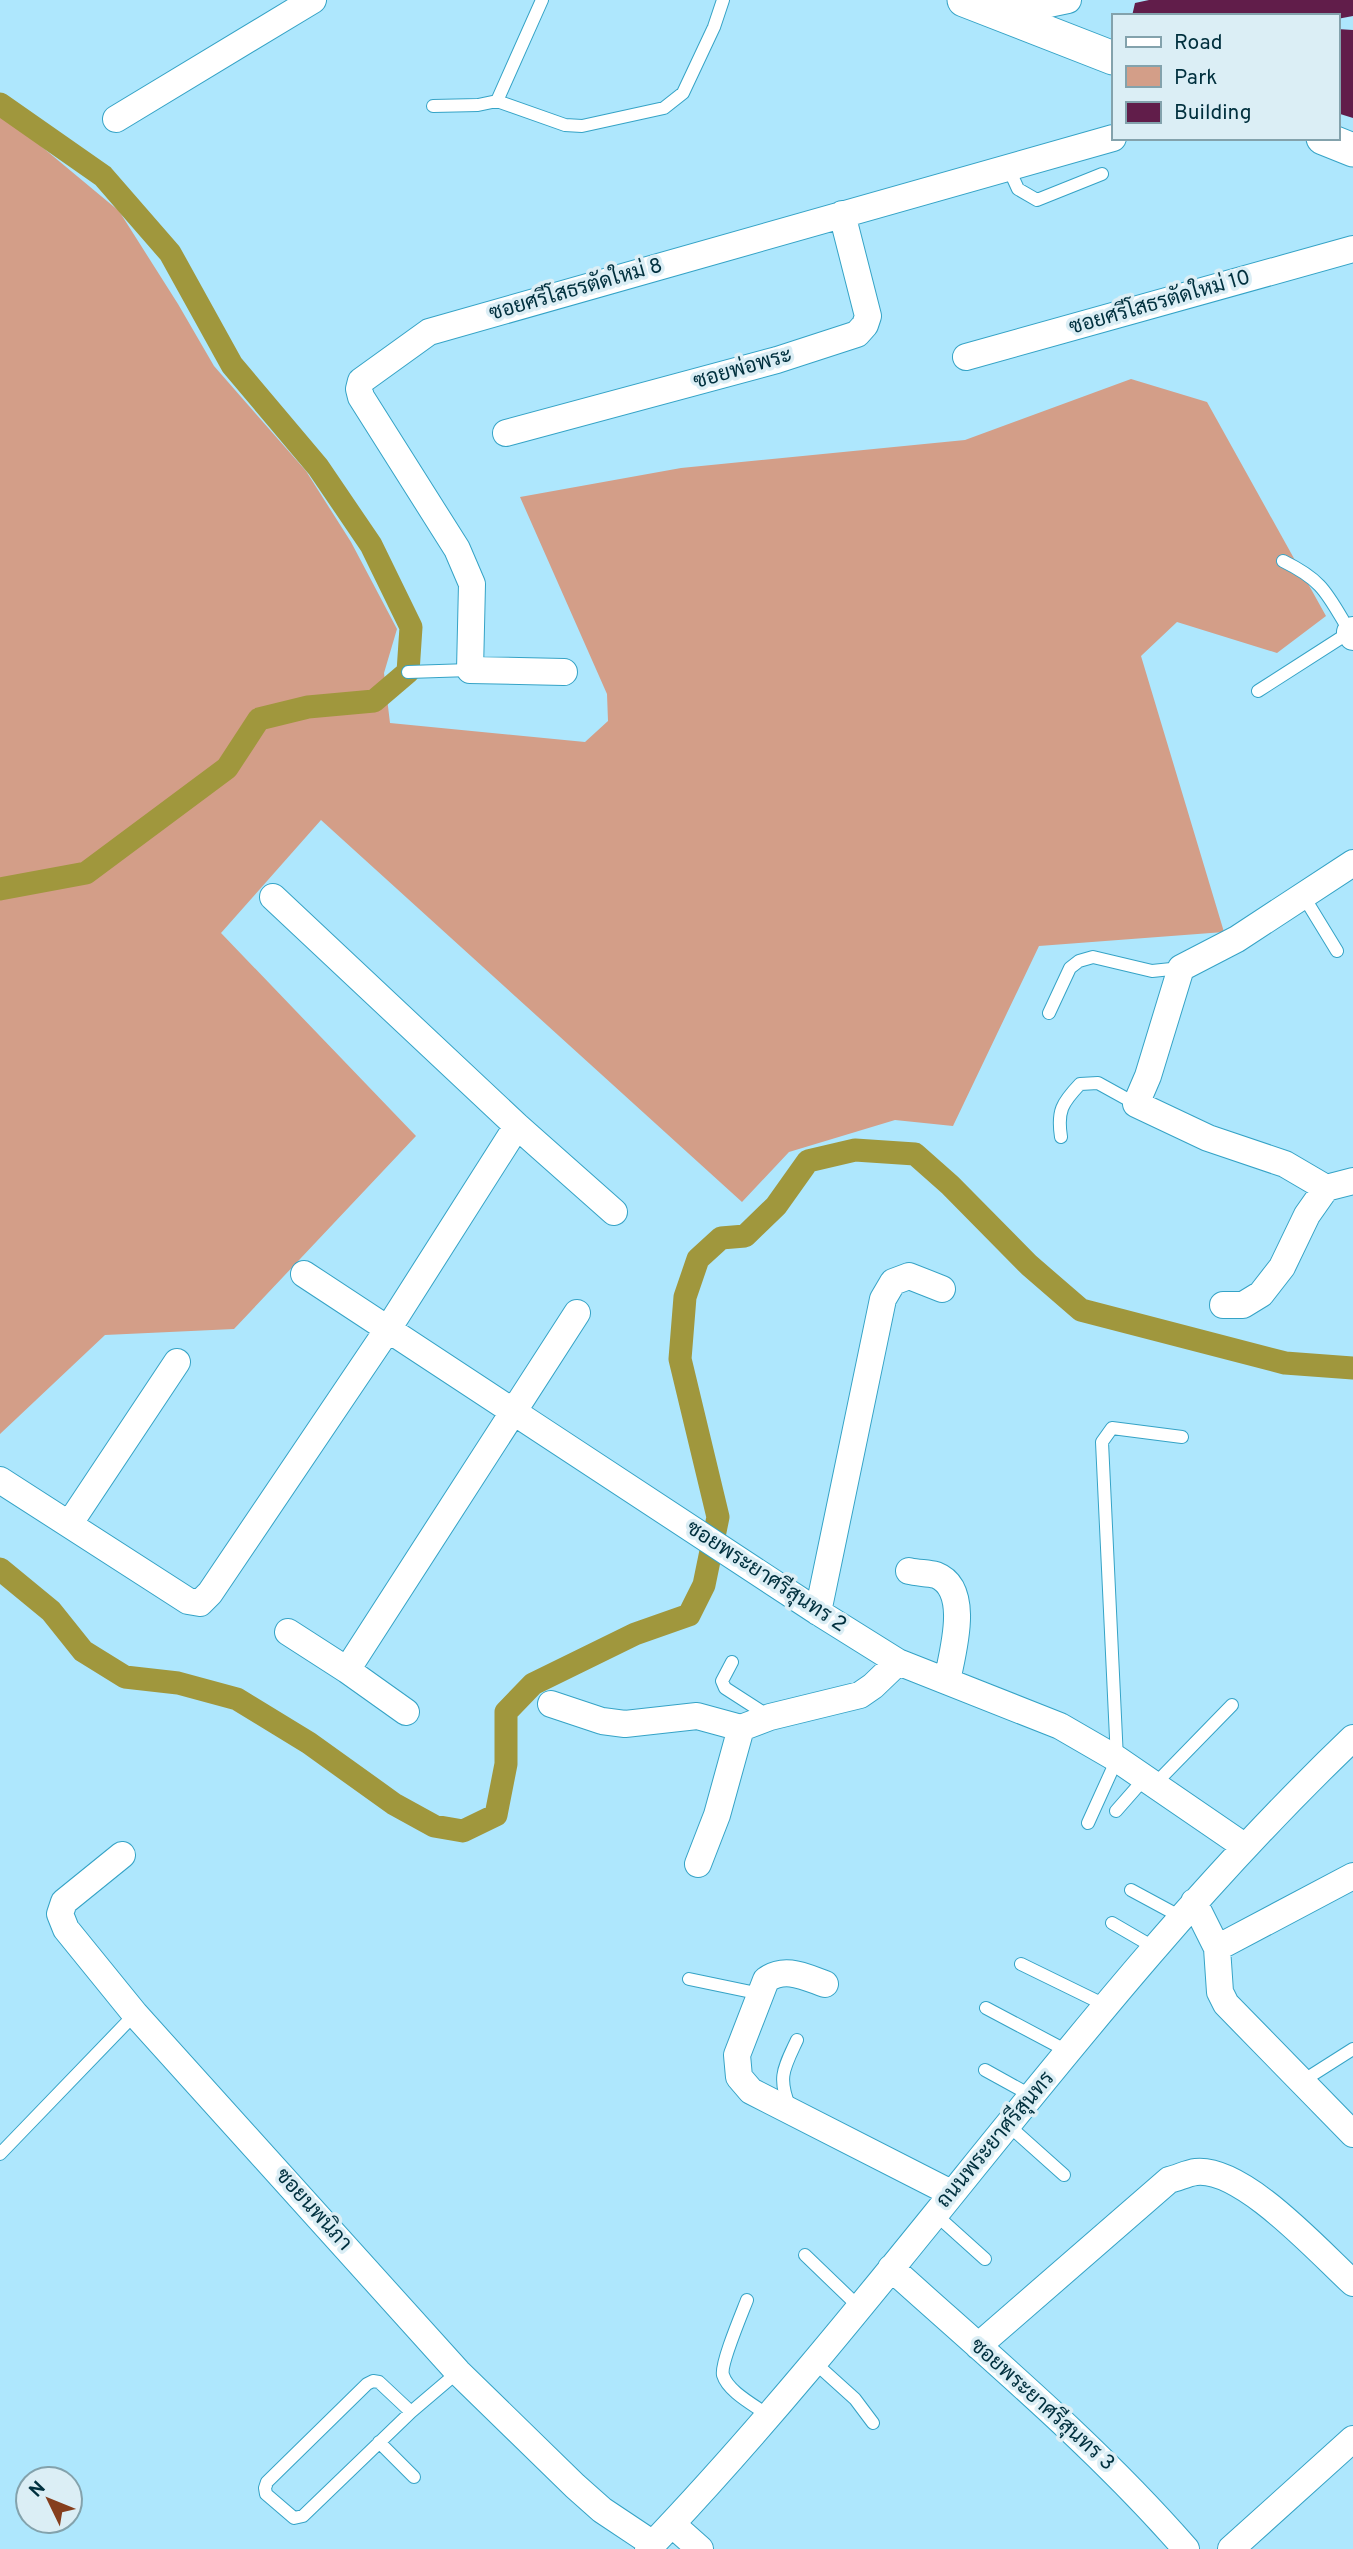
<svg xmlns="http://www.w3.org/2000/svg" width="1353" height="2549" font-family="Overpass,Sarabun,sans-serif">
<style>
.green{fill:#d39e88}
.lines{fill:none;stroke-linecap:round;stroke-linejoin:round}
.canal{stroke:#a0973d;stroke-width:23}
.building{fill:#611d4a}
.service-casing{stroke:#35a3c6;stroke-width:14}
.minor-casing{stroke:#35a3c6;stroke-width:28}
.tertiary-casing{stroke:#35a3c6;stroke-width:35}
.service{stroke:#fff;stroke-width:12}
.minor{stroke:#fff;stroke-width:26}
.tertiary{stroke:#fff;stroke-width:33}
.labels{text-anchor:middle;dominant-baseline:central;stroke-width:7;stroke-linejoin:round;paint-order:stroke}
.street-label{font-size:21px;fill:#00303e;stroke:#dbeef5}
</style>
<rect width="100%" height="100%" fill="#aee7fd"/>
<!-- green -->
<path class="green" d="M0,112l119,99 59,93 36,62 92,105 45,71 46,87 -13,44 6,50 195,19 23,-21 -1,-27 -87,-197 161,-29 284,-28 166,-61 76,23 119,214 -49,37 -100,-31 -36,34 83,276 -185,14 -86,180 -58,-6 -106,32 -47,50 -421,-382 -100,113 195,203 -182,193 -129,6 -105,99z"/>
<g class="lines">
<!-- canal -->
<path class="canal" d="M0,104l103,72 67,77 62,112 86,102 53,78 40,82 -3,45 -34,29 -66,6 -49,12 -32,49 -141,105 -86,16
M0,1569l51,42 32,40 42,26 53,6 59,16 72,44 85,61 40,22 29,5 33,-16 10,-51v-52l27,-28 102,-50 54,-19 15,-30 14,-68 -38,-158 5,-62 13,-38 23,-21 24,-2 31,-30 32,-45 47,-11 60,4 35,31 79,80 52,45 204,53 68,5"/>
</g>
<!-- building -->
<path class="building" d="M1149,0h204v16l-16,3v-3h-205l3,-13z
M1337,29l16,1v88l-16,-5z"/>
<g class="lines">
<defs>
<path id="service" d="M542,0l-45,101 68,24 17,1 82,-18 19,-15 31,-66 9,-27
M433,106l45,-1 19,-4
M1008,167l10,22 19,11 65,-26
M408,672l62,-2
M1258,691l92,-59c-23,-38 -26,-51 -67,-71
M1304,897l33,54
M1049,1013l21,-45 9,-7 14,-4 59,14 29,-3
M1061,1137c-4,-26 1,-34 19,-53l18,-1 38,21
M732,1662l-10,19 3,7 45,29
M1154,1785l78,-80
M1116,1811l29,-33
M1088,1823l29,-64 -15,-317 10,-14 70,9
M1131,1890l50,27
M1112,1923l43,25
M1021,1964l86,42
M689,1979l72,15
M986,2008l83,44
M985,2070l47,26
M1301,2082l52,-33
M790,2108c-13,-31 -6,-40 7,-68
M1008,2125l56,50
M0,2154l135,-140
M935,2214l50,45
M805,2255l54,52
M747,2300c-5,13 -27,65 -24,75 5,17 33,31 46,41
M814,2362l41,37 18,24
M411,2412l-32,-30 -6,-1 -6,3 -100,98 -2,6 1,6 28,24 9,-2 108,-104 47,-40
M379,2442l35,35"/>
<path id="minor" d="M1001,14l67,-14
M116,119l197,-119
M966,357l387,-108
M506,433l271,-73 80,-26 8,-9 3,-9 -26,-102
M1353,630l-3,2 3,5
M564,672l-94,-2 2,-86 -15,-35 -96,-152 -2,-8 2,-8 68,-49 684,-194
M1353,863l-116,76 -56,29 -33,108 -12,28 72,34 77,26 41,24 27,-7
M273,897l244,229 97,86
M304,1274l514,338 80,50 162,64 57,33 127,87
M1223,1305h20l18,-11 21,-27 25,-52 19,-27
M0,1480l188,121 12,2 10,-10 178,-264 129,-203
M70,1523l107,-161
M909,1571c8,2 19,2 27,4 36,14 16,79 11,106
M818,1612l65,-313 10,-17 16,-6 33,13
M288,1632l59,38 59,42
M347,1670l230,-357
M551,1704l51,17 23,3 72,-8 44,12
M122,1855l-58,47 -4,12 6,15 69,85 323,358 117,114 27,24 51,34
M698,1864l19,-49 24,-87 29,-11 90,-22 13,-9 25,-24
M1194,1902l23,46 3,44 6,12 127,130
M1217,1948l136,-72
M825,1984c-20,-7 -40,-18 -59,-4l-29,75 2,22 12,14 200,102
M891,2268c101,91 205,178 295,281
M978,2346l191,-166c9,-2 18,-7 27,-8 47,-5 123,80 157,111
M673,2525l27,24
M648,2549c248,-259 445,-563 705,-811
M1231,2549l122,-110"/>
<path id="tertiary" d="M964,0l149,58
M1323,138l30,12"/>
</defs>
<!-- service casing -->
<use href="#service" class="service-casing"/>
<!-- minor casing -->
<use href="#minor" class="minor-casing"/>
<!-- tertiary casing -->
<use href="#tertiary" class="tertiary-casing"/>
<!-- service -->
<use href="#service" class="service"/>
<!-- minor -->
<use href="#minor" class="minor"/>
<!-- tertiary -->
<use href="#tertiary" class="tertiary"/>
</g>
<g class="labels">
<!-- street labels -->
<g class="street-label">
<text transform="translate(576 290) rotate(-16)">ซอยศรีโสธรตัดใหม่ 8</text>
<text transform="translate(1160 303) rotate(-16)">ซอยศรีโสธรตัดใหม่ 10</text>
<text transform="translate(743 369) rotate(-16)">ซอยพ่อพระ</text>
<text transform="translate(766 1577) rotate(33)">ซอยพระยาศรีสุนทร 2</text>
<text transform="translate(996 2140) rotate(-50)">ถนนพระยาศรีสุนทร</text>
<text transform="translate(313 2210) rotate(48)">ซอยนพนิภา</text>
<text transform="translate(1042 2405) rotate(42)">ซอยพระยาศรีสุนทร 3</text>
</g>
</g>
<!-- legend -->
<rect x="1112" y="14" width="228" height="126" fill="#dbeef5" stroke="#83a2ac" stroke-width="2"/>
<rect x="1126" y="37" width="35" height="10" fill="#ffffff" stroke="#83a2ac" stroke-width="2"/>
<text x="1174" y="49" font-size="21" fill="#00303e">Road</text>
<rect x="1126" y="66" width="35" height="21" fill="#d39e88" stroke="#83a2ac" stroke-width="2"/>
<text x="1174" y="84" font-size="21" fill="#00303e">Park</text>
<rect x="1126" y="102" width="35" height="21" fill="#611d4a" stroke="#83a2ac" stroke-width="2"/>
<text x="1174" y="119" font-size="21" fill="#00303e">Building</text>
<!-- north arrow -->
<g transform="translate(49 2500) rotate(313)"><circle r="33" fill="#dbeef5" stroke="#83a2ac" stroke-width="2"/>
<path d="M0-5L12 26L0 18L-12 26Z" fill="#853e1d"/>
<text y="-10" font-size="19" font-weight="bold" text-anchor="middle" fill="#00303e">N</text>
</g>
</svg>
